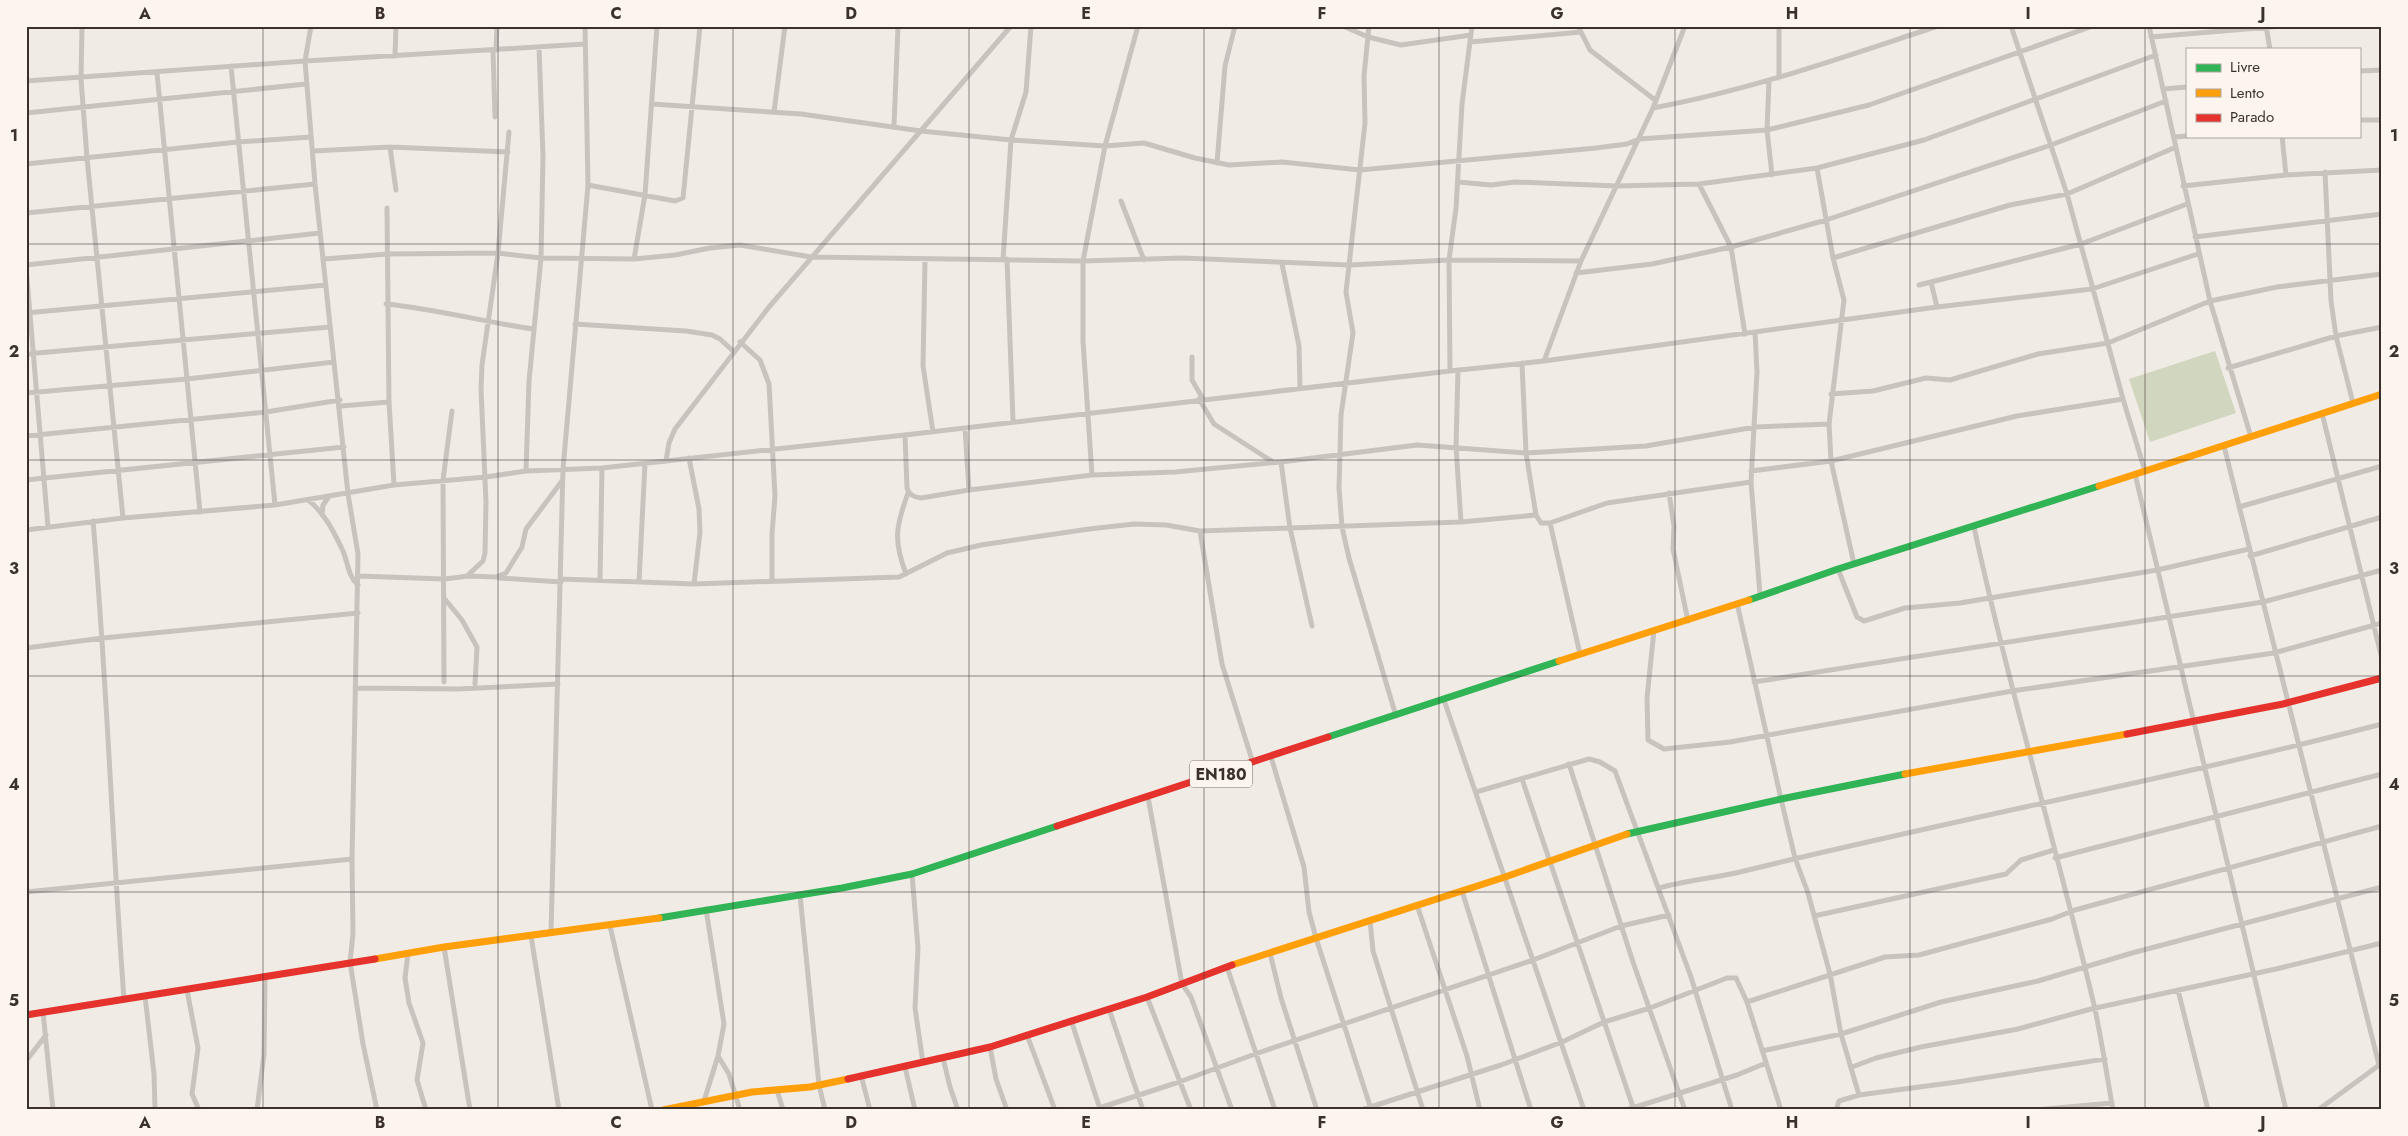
<svg xmlns="http://www.w3.org/2000/svg" width="2408" height="1136" font-family="Jost,sans-serif">
<style>
.pitch{fill:#d1d6bf}
.lines{fill:none;stroke-linecap:round;stroke-linejoin:round}
.street{stroke:#c9c3be;stroke-width:5}
.fast{stroke:#30b455;stroke-width:7}
.slow{stroke:#ff9f0a;stroke-width:7}
.jam{stroke:#e5322d;stroke-width:7}
.grid{fill:none;stroke:#3b302b;stroke-width:1;stroke-opacity:0.55}
.labels{text-anchor:middle;dominant-baseline:central;stroke-width:4;stroke-linejoin:round;paint-order:stroke}
.shield{fill:#fbf5ee;stroke:#756b66;stroke-width:1}
.shield-label{font-size:16px;font-weight:bold;fill:#3b302b}
.neatline{fill:none;stroke:#3b302b;stroke-width:2}
.grid-label{font-size:16px;text-anchor:middle;font-weight:bold;fill:#3b302b}
</style>
<rect width="100%" height="100%" fill="#f0ebe5"/>
<!-- pitch -->
<path class="pitch" d="M2215,351l21,62 -86,29 -21,-63z"/>
<g class="lines">
<!-- street -->
<path class="street" d="M82,26l-1,53 6,79 36,360
M311,26l-6,35 10,123 33,310 10,60 -6,305 1,75 -3,28 13,82 14,66
M1343,26l25,11 33,8 70,-10
M1369,26l-5,50 1,47 -19,169 7,41 -12,82 -2,73 3,39 7,31 47,158
M1578,26l12,24 65,50
M1779,26v52
M2011,26l56,168 56,205 22,72
M2149,26l61,275 41,136
M2266,26l4,23
M2151,37l131,-11
M1470,42l111,-10
M493,50l2,67
M496,50l1,-24
M395,56l1,-30
M231,66l44,439
M2359,71l23,-1
M157,73l43,439
M26,81l279,-20 280,-17
M1769,81l-2,49 5,45
M2163,89l24,-2
M652,104l149,10 120,17 90,9 94,6 39,-3 51,15 34,7 53,-3 78,8 236,-22 31,-4 12,-5 128,-9 102,-25 224,-79
M1653,108c98,-18 190,-51 285,-82
M774,112l11,-86
M26,113l280,-29
M2359,120h23
M894,126l4,-100
M2282,136l4,39
M2175,137l12,-1
M390,147l6,43
M313,151l77,-4 118,5
M1217,163l8,-97 10,-40
M26,164l212,-22 73,-5
M1817,168l16,90 11,42 -15,124 2,37 23,103
M2325,172l6,129 5,35 17,67
M1458,182l33,3 24,-3 102,4 82,-2 118,-16 107,-28 232,-85
M1699,184l32,63 14,87
M588,185l87,16 8,-3 17,-172
M2183,186l103,-11 96,-5
M1121,201l23,59
M387,208l2,194 5,83
M26,213l289,-29
M2195,237l187,-23
M1833,258l177,-53 57,-11 109,-47
M324,259l64,-5 110,-1 43,5 93,1 41,-4 35,-7 30,-3 71,12 272,4 99,-3 167,7 100,-5 7,-52 6,-104 10,-78
M634,259l11,-64 12,-169
M1007,259l6,162
M925,260l-2,106 10,66
M1003,260l8,-120 15,-48 5,-66
M1282,264l17,82 1,42
M26,265l294,-32
M26,267l22,260
M1576,273l76,-9 79,-17 95,-27 225,-75 115,-44
M1919,285l12,-3
M386,304c50,5 98,18 147,25
M1937,307l-6,-25 150,-38 106,-40
M26,313l300,-28
M575,324l111,7 26,4 8,4 13,12
M1755,332l2,40 -6,110 9,113
M740,342l20,18 9,24 6,112 -3,38v47
M26,354l304,-27
M1192,357v23l11,19
M1544,361l37,-100 72,-153 32,-82
M1522,363l4,90 10,62 5,8h9l57,-20 144,-21
M2228,368l108,-32 46,-9
M1458,370l-2,77 5,75
M1450,371l94,-10 393,-54 155,-18 106,-35
M26,393l161,-14 147,-17
M1831,394l42,-3 53,-13 24,2 88,-26 70,-11 102,-42 67,-14 105,-13
M1199,399l15,25 59,38
M341,406l48,-4
M2322,413l60,246
M965,428l4,62
M905,435l2,53c2,7 7,9 14,10l48,-8 123,-15 83,-3 106,-10 136,-17 109,8 120,-7 109,-19 74,-3
M26,436l240,-24 74,-12
M2224,446l155,619
M689,458l10,51 1,23 -6,52
M666,461l3,-18 6,-14 94,-122 242,-281
M1281,462l9,66 171,-6 75,-7
M526,471l3,-90 12,-123 2,-102 -4,-109
M1751,471l80,-10 186,-45 106,-17
M2135,474l151,636
M1092,475l-9,-134v-80l22,-115 33,-120
M26,480l318,-33
M1669,493l5,33 -1,23 15,72
M308,500c16,12 26,32 35,51 5,12 5,25 15,34
M2239,507l143,-41
M322,515l1,-10 5,-7
M93,521c14,159 19,319 31,478
M1550,523l30,131
M1974,527c35,162 83,321 121,482 7,34 12,67 18,101
M26,530l97,-12 152,-13 119,-20 92,-8 40,-6 76,-3 303,-33 545,-64 -1,-111 132,1
M1200,531l22,133 31,99
M2250,556l132,-39
M1838,569l19,48 7,4 41,-13 55,-5 197,-33 92,-21
M906,574c-13,-34 -10,-48 2,-81
M358,576l86,3 17,-2 6,-1 16,-15 2,-8 1,-51 -5,-113 1,-24 16,-112 11,-121
M467,576l29,1 10,-4 16,-26 4,-18 36,-48
M499,578l62,4
M561,579l133,5 205,-7 48,-24 34,-8 108,-16 45,-5 32,1 34,6 90,-3 22,98
M600,580l2,-112
M639,582l6,-119
M444,598l18,22 15,27 -2,37
M1737,603l44,196 14,59 13,35 22,81 11,60 18,61
M1654,630l-7,68 1,42 16,9 66,-7 282,-51 262,-38 108,-30
M26,648l77,-10 255,-25
M444,682l-1,-202 9,-69
M1754,682l509,-80 119,-32
M355,688l103,1 100,-5
M1444,700l140,410
M1271,757l33,110 5,45 7,26 55,171
M1569,764l65,201 51,145
M1522,779l112,331
M1476,792l113,-33 11,3 15,9 76,206 41,133
M1148,797l34,187 9,13 41,113
M2055,858l327,-84
M912,874l6,74 -3,60 8,55
M1659,888c28,-8 57,-10 85,-17 212,-52 427,-92 638,-147
M1462,891l69,219
M26,892l326,-33
M800,895l19,190 6,25
M1417,905l50,151 13,54
M1814,916l192,-42 15,-14 33,-10
M1370,920l3,31 50,159
M610,926l42,184
M551,933l12,-464 25,-284 -3,-159
M531,936l28,174
M444,947l26,163
M408,953l-3,25 4,25 14,40 -6,37 9,30
M1270,953l11,45 36,112
M1227,967l48,143
M187,990l11,58 -6,46 7,16
M2178,990l30,120
M145,996l9,78 1,36
M1147,997l44,113
M1109,1009l34,101
M43,1012l10,98
M1071,1020l29,89
M1027,1035l28,75
M990,1047l6,32 11,31
M1762,1051l79,-17 100,-32 97,-21 94,-28 250,-66
M718,1056l11,18 11,36
M943,1058l7,29 8,23
M26,1061l20,-26
M905,1067l10,43
M1852,1067l24,-9 45,-11 97,-18 73,-20 185,-40 106,-26
M861,1075l9,35
M777,1090l6,20
M704,1101l14,-45 6,-32 -18,-115
M257,1110l7,-56 1,-76
M1093,1110l86,-28 76,-28 278,-94 88,-34 48,-11
M1361,1110l140,-45 61,-23 42,-20 46,-14 77,-30h9l11,24
M1626,1110l111,-35 29,-12
M1781,1110l-34,-108 138,-45 34,-2 133,-36 23,-9 307,-84
M1836,1110l3,-9 20,-6 98,-13 148,-23
M2035,1110l77,-7
M2318,1110l64,-47"/>
<!-- fast -->
<path class="fast" d="M1749,600l89,-31 261,-83
M1328,737l231,-76
M1627,834l154,-35 124,-25
M659,918l183,-30 70,-14 145,-48"/>
<!-- slow -->
<path class="slow" d="M2099,486l283,-92
M1559,661l190,-61
M1905,774l222,-40
M375,959l69,-12 215,-29
M1232,965l273,-88 122,-43
M663,1110l89,-18 58,-5 38,-8"/>
<!-- jam -->
<path class="jam" d="M2127,734l156,-30 99,-26
M1057,826l271,-89
M26,1015l349,-56
M848,1079l142,-32 157,-50 85,-32"/>
</g>
<!-- grid -->
<path class="grid" d="M263,26v1084M498,26v1084M733,26v1084M969,26v1084M1204,26v1084M1439,26v1084M1675,26v1084M1910,26v1084M2145,26v1084M26,244h2356M26,460h2356M26,676h2356M26,892h2356"/>
<g class="labels">
<!-- shield labels -->
<rect class="shield" x="1190" y="760.5" width="62" height="27" rx="4"/>
<g class="shield-label">
<text x="1221" y="774">EN180</text>
</g>
</g>
<!-- border -->
<rect width="2408" height="1136" fill="none" stroke="#fbf5ee" stroke-width="55"/>
<!-- legend -->
<rect x="2186" y="48" width="175" height="90" fill="#fbf5ee" stroke="#aea6a0"/>
<rect x="2196" y="64" width="25" height="8" fill="#30b455" stroke="#aea6a0"/>
<text x="2230" y="72" font-size="15" fill="#3b302b">Livre</text>
<rect x="2196" y="89" width="25" height="8" fill="#ff9f0a" stroke="#aea6a0"/>
<text x="2230" y="98" font-size="15" fill="#3b302b">Lento</text>
<rect x="2196" y="114" width="25" height="8" fill="#e5322d" stroke="#aea6a0"/>
<text x="2230" y="122" font-size="15" fill="#3b302b">Parado</text>
<rect x="28" y="28" width="2352" height="1080" class="neatline"/>
<g class="grid-label">
<text x="145" y="19">A</text>
<text x="380" y="19">B</text>
<text x="616" y="19">C</text>
<text x="851" y="19">D</text>
<text x="1086" y="19">E</text>
<text x="1322" y="19">F</text>
<text x="1557" y="19">G</text>
<text x="1792" y="19">H</text>
<text x="2028" y="19">I</text>
<text x="2263" y="19">J</text>
<text x="14" y="141">1</text>
<text x="2394" y="141">1</text>
<text x="14" y="357">2</text>
<text x="2394" y="357">2</text>
<text x="14" y="574">3</text>
<text x="2394" y="574">3</text>
<text x="14" y="790">4</text>
<text x="2394" y="790">4</text>
<text x="14" y="1006">5</text>
<text x="2394" y="1006">5</text>
<text x="145" y="1128">A</text>
<text x="380" y="1128">B</text>
<text x="616" y="1128">C</text>
<text x="851" y="1128">D</text>
<text x="1086" y="1128">E</text>
<text x="1322" y="1128">F</text>
<text x="1557" y="1128">G</text>
<text x="1792" y="1128">H</text>
<text x="2028" y="1128">I</text>
<text x="2263" y="1128">J</text>
</g>
</svg>
